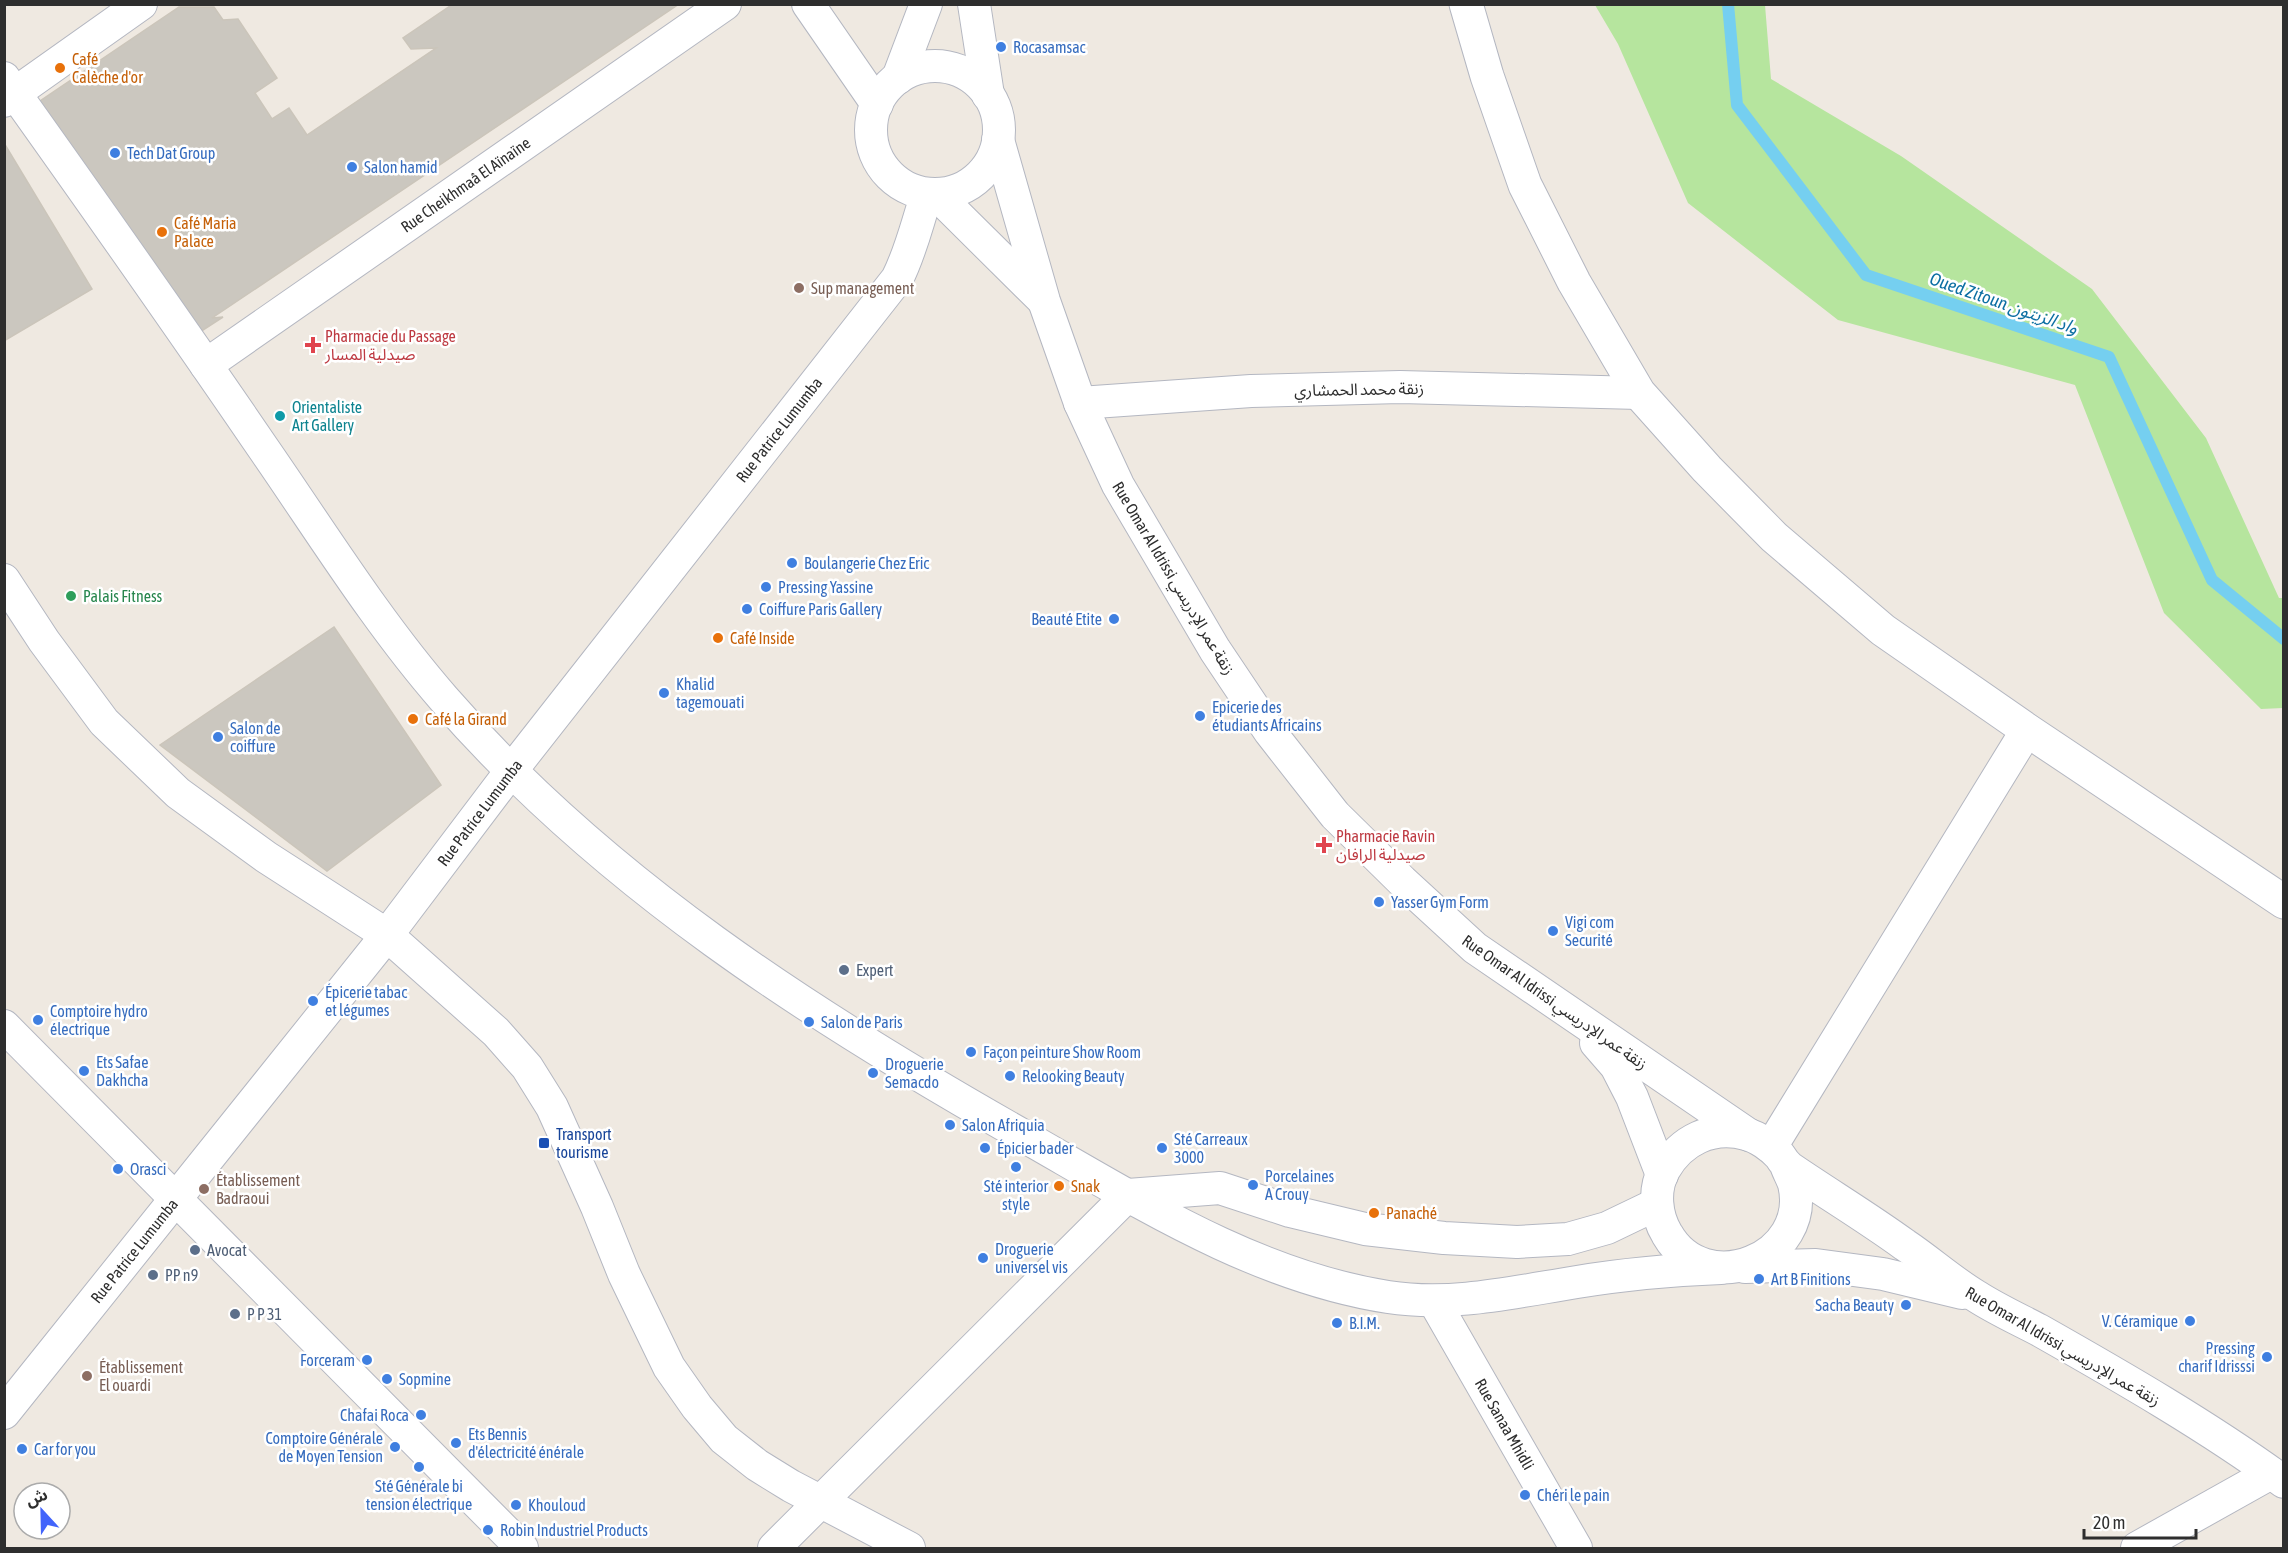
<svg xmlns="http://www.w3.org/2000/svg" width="2288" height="1553" font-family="'Asap Condensed','Noto Sans Arabic',sans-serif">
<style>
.green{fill:#b6e59e}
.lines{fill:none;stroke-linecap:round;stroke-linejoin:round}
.stream{stroke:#75cff0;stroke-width:12}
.building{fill:#cbc7bf;stroke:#cbc5ba;stroke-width:1.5}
.street-casing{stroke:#b4b7c1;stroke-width:34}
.secondary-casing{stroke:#b4b7c1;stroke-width:35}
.street{stroke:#fff;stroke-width:32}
.secondary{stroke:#fff;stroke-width:33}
.shop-dot{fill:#3f7fe0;stroke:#fff;stroke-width:2}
.food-dot{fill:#e8710a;stroke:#fff;stroke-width:2}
.education-dot{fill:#8d6e63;stroke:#fff;stroke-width:2}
.health-dot{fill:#e0444e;stroke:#fff;stroke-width:2}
.culture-dot{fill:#0f9aa8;stroke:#fff;stroke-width:2}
.leisure-dot{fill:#2e9e5b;stroke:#fff;stroke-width:2}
.service-dot{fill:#5c6f8a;stroke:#fff;stroke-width:2}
.transit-dot{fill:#1a4fb4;stroke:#fff;stroke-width:2}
.labels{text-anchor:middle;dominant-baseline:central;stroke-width:5;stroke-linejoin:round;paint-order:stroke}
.shop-label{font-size:16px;fill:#366cbe;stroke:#fff;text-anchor:start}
.food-label{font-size:16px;fill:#c56008;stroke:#fff;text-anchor:start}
.street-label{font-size:16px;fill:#2e2e2e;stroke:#fff}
.education-label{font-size:16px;fill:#785e54;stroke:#fff;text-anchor:start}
.health-label{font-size:16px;fill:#be3a42;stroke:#fff;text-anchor:start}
.culture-label{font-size:16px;fill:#0d838f;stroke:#fff;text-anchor:start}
.leisure-label{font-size:16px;fill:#27864d;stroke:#fff;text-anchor:start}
.service-label{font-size:16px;fill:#4e5e75;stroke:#fff;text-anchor:start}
.transit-label{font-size:16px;fill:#164399;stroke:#fff;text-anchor:start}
.water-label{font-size:18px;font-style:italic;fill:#0d6fa3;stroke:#fff}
</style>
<rect width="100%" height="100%" fill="#efe9e1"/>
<!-- green -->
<path class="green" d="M1595,5h170l6,74 130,77 191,133 114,149 73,160h4v110l-22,1 -97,-96 -89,-228 -237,-65 -150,-117 -70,-159z"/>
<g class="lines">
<!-- stream -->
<path class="stream" d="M1728,4l9,101 129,170 243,82 103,223 72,59"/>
</g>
<!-- building -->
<path class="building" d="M453,4h226l-467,314 11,-1 -26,17 -157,-233 139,-94h35l9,13 15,-1 39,59 -22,15 17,26 17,-11 18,27 129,-87 -25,1 -8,-11z
M4,143l88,146 -88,52z
M334,627l107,158 -114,86 -167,-126z"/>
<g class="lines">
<defs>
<g id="street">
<path d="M808,4l69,100"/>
<path d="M974,4l14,91"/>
<circle cx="935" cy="130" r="64"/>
<path d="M4,78c87,122 173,244 257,367 59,85 115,176 183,254 160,184 368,317 578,436 116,66 232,141 366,162 64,10 126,-5 189,-15 48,-8 96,-12 144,-14"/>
<path d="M898,78l28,-74"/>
<path d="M4,101l137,-97"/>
<path d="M998,140l46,161 36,102 38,82 97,165 55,82 65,83 67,66 73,67 274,187"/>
<path d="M936,194l106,105"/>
<path id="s1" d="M206,365l519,-361"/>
<path d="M1080,403l171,-12 149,-4 239,6"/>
<path d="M4,580l40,61 60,81 74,71 88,64 121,78 109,97 31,35 25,40 45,100 27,67 45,93 28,40 27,32 33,26 34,21 118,62"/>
<path d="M4,1026l518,522"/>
<path d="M1596,1043l20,23 16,31 30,78"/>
<path d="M1771,1147l256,-417"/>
<path d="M1786,1165c2,6 6,13 8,19 18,74 -89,117 -127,50 -11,-18 -14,-44 -3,-64 17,-30 48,-45 82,-36 12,3 26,13 34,22 3,5 5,8 10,12 38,26 78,50 115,77 24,16 46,36 71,51 20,13 42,23 63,34 83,47 168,96 245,152"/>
<path d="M1745,1267l71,-2 67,9 79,19"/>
<path id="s2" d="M1434,1301l142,247"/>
<path id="s3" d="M4,1413l383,-478 124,-164 386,-492c14,-27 20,-56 30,-85"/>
<path d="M774,1548l354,-353 92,-7 70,23 75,18 79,9 73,4 51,-3 39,-11 50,-24"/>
<path d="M2137,1548l134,-75"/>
</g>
<path id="secondary" d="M1466,4l21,72 38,109 49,97 65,111 68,76 67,68 109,93 144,100 257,172"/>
</defs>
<!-- street casing -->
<use href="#street" class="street-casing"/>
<!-- secondary casing -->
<use href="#secondary" class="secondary-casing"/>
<!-- street -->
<use href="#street" class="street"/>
<!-- secondary -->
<use href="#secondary" class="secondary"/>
</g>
<!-- markers -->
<g class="shop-dot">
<circle cx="1001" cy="47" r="6"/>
<circle cx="115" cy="153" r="6"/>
<circle cx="352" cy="167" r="6"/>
<circle cx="792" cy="563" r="6"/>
<circle cx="766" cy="587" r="6"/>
<circle cx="747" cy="609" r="6"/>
<circle cx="1114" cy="619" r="6"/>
<circle cx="664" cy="693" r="6"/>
<circle cx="1200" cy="716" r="6"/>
<circle cx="218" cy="737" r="6"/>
<circle cx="1379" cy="902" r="6"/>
<circle cx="1553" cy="931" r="6"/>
<circle cx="313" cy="1001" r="6"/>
<circle cx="38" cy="1020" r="6"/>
<circle cx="809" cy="1022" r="6"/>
<circle cx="971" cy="1052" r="6"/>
<circle cx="84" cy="1071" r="6"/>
<circle cx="873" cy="1073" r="6"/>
<circle cx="1010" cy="1076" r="6"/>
<circle cx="950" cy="1125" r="6"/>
<circle cx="985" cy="1148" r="6"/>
<circle cx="1162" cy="1148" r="6"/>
<circle cx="1016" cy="1167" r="6"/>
<circle cx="118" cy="1169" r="6"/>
<circle cx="1253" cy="1185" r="6"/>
<circle cx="983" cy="1258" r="6"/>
<circle cx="1759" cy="1279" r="6"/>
<circle cx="1906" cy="1305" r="6"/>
<circle cx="2190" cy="1321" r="6"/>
<circle cx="1337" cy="1323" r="6"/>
<circle cx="2267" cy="1357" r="6"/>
<circle cx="367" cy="1360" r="6"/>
<circle cx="387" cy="1379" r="6"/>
<circle cx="421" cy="1415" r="6"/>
<circle cx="456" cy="1443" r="6"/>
<circle cx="395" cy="1447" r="6"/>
<circle cx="22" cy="1449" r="6"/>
<circle cx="419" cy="1467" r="6"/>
<circle cx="1525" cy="1495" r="6"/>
<circle cx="516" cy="1505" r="6"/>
<circle cx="488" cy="1530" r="6"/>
</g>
<g class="food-dot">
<circle cx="60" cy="68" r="6"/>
<circle cx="162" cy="232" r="6"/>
<circle cx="718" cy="638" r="6"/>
<circle cx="413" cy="719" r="6"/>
<circle cx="1059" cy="1186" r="6"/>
<circle cx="1374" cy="1213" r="6"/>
</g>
<g class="education-dot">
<circle cx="799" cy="288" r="6"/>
<circle cx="204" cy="1189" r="6"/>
<circle cx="87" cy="1376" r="6"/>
</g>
<g class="health-dot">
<path d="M310 336h6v6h6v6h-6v6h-6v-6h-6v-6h6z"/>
<path d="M1321 836h6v6h6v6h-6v6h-6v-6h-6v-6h6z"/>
</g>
<circle class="culture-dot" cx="280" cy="416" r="6"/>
<circle class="leisure-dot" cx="71" cy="596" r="6"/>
<g class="service-dot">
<circle cx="844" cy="970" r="6"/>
<circle cx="195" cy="1250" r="6"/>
<circle cx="153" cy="1275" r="6"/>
<circle cx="235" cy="1314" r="6"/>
</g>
<rect class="transit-dot" x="538" y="1137" width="12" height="12" rx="3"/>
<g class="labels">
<!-- shop labels -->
<g class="shop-label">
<text x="1013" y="47">Rocasamsac</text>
<text x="127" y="153">Tech Dat Group</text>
<text x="364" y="167">Salon hamid</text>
<text x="804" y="563">Boulangerie Chez Eric</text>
<text x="778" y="587">Pressing Yassine</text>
<text x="759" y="609">Coiffure Paris Gallery</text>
<text x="1102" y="619" text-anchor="end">Beauté Etite</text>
<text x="676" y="684">Khalid<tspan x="676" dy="18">tagemouati</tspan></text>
<text x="1212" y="707">Epicerie des<tspan x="1212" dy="18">étudiants Africains</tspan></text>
<text x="230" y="728">Salon de<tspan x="230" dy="18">coiffure</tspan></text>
<text x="1391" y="902">Yasser Gym Form</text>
<text x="1565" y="922">Vigi com<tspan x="1565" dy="18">Securité</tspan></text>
<text x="325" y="992">Épicerie tabac<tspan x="325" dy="18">et légumes</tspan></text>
<text x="50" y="1011">Comptoire hydro<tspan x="50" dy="18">électrique</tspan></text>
<text x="821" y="1022">Salon de Paris</text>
<text x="983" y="1052">Façon peinture Show Room</text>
<text x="96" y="1062">Ets Safae<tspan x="96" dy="18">Dakhcha</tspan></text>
<text x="885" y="1064">Droguerie<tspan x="885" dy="18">Semacdo</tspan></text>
<text x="1022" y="1076">Relooking Beauty</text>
<text x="962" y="1125">Salon Afriquia</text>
<text x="1174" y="1139">Sté Carreaux<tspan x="1174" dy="18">3000</tspan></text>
<text x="997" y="1148">Épicier bader</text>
<text x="130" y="1169">Orasci</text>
<text x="1265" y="1176">Porcelaines<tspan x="1265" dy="18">A Crouy</tspan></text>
<text x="1016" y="1186" text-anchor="middle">Sté interior<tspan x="1016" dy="18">style</tspan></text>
<text x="995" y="1249">Droguerie<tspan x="995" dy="18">universel vis</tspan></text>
<text x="1771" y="1279">Art B Finitions</text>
<text x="1894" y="1305" text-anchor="end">Sacha Beauty</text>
<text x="2178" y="1321" text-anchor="end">V. Céramique</text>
<text x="1349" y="1323">B.I.M.</text>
<text x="2255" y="1348" text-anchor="end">Pressing<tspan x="2255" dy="18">charif Idrisssi</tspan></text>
<text x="355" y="1360" text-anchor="end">Forceram</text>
<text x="399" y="1379">Sopmine</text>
<text x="409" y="1415" text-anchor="end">Chafai Roca</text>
<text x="468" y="1434">Ets Bennis<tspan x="468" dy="18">d'électricité énérale</tspan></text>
<text x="383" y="1438" text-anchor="end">Comptoire Générale<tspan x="383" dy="18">de Moyen Tension</tspan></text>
<text x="34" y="1449">Car for you</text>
<text x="419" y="1486" text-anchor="middle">Sté Générale bi<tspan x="419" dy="18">tension électrique</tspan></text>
<text x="1537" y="1495">Chéri le pain</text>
<text x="528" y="1505">Khouloud</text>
<text x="500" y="1530">Robin Industriel Products</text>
</g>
<!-- food labels -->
<g class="food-label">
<text x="72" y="59">Café<tspan x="72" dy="18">Calèche d'or</tspan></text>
<text x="174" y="223">Café Maria<tspan x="174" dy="18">Palace</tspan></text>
<text x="730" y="638">Café Inside</text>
<text x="425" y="719">Café la Girand</text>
<text x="1071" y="1186">Snak</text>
<text x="1386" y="1213">Panaché</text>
</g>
<!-- street labels -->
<g class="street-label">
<text stroke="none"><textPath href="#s1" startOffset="316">Rue Cheikhmaâ El Aïnaïne</textPath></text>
<text transform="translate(1359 389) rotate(-1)">زنقة محمد الحمشاري</text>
<text stroke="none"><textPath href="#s3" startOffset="1252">Rue Patrice Lumumba</textPath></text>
<text transform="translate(1174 578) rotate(59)">Rue Omar Al Idrissi زنقة عمر الإدريسي</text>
<text stroke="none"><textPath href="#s3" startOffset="766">Rue Patrice Lumumba</textPath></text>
<text transform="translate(1555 1002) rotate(35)">Rue Omar Al Idrissi زنقة عمر الإدريسي</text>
<text stroke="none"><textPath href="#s3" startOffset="208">Rue Patrice Lumumba</textPath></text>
<text transform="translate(2063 1346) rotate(30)">Rue Omar Al Idrissi زنقة عمر الإدريسي</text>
<text stroke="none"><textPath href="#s2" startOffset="142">Rue Sanaa Mhidli</textPath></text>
</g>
<!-- education labels -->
<g class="education-label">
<text x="811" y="288">Sup management</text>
<text x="216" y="1180">Établissement<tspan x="216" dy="18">Badraoui</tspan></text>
<text x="99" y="1367">Établissement<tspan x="99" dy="18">El ouardi</tspan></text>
</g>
<!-- health labels -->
<g class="health-label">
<text x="325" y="336">Pharmacie du Passage<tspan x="325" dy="18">صيدلية المسار</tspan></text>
<text x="1336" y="836">Pharmacie Ravin<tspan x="1336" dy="18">صيدلية الرافان</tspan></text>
</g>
<!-- culture labels -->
<g class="culture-label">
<text x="292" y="407">Orientaliste<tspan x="292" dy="18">Art Gallery</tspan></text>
</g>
<!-- leisure labels -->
<g class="leisure-label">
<text x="83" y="596">Palais Fitness</text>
</g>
<!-- service labels -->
<g class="service-label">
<text x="856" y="970">Expert</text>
<text x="207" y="1250">Avocat</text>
<text x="165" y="1275">PP n9</text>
<text x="247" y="1314">P P 31</text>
</g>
<!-- transit labels -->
<g class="transit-label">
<text x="556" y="1134">Transport<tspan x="556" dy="18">tourisme</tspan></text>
</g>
<!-- water labels -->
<g class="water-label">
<text transform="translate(2004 303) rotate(19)">Oued Zitoun واد الزيتون</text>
</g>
</g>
<!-- border -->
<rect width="2288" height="1553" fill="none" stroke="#2e2e2e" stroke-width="12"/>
<!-- north arrow -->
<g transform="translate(42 1511) rotate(338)"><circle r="28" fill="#ffffff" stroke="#ababab" stroke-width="1.5"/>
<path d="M0-4.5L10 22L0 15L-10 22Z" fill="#4264fb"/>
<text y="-9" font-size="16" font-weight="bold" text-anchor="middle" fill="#2e2e2e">ش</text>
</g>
<!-- scale -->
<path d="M2084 1529v9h112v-9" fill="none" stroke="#2e2e2e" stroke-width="3"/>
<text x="2093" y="1529" font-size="18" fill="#2e2e2e" stroke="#ffffff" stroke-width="4.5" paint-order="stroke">20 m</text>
</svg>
